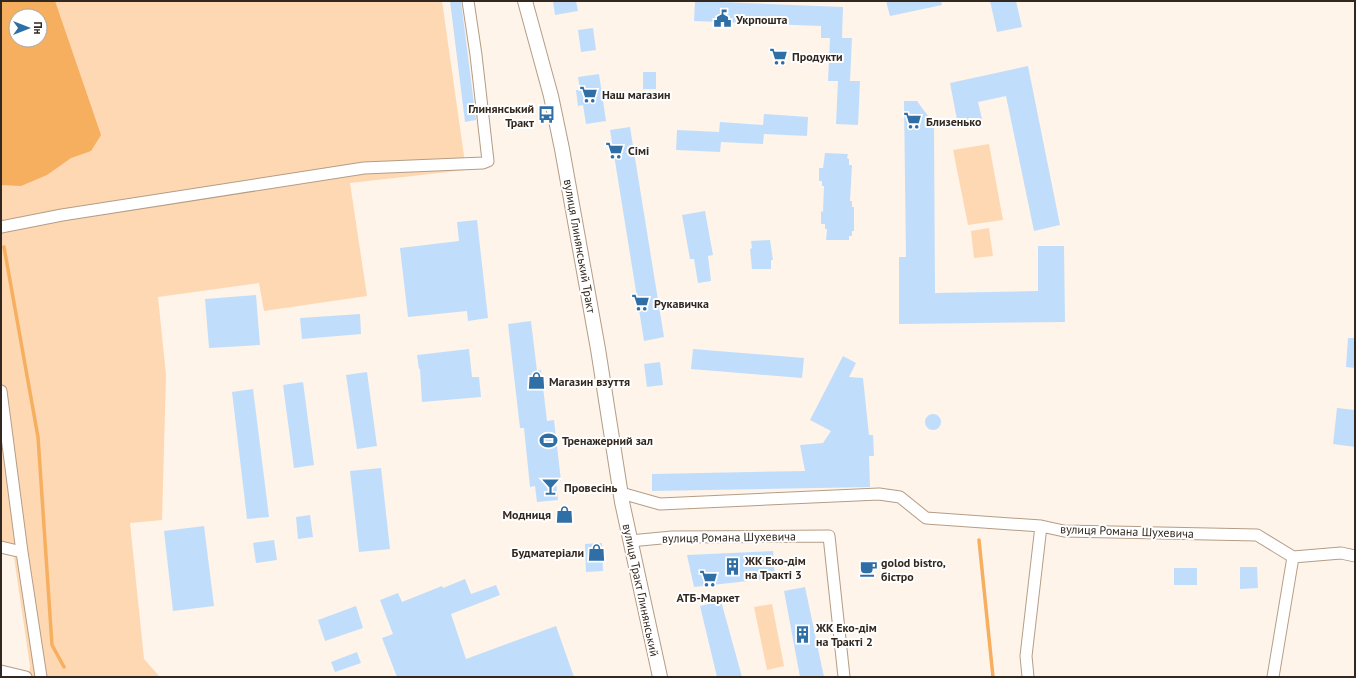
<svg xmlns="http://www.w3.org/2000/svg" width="1356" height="678" font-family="'PT Sans',sans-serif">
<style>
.green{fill:#fed8b2;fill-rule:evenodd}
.water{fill:#f6ae5f;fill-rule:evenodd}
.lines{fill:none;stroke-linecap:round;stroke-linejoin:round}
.stream{stroke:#f6ae5f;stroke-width:3.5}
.building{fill:#c0defb}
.minor-casing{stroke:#b49d86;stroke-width:13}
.major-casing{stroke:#b49d86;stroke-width:16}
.minor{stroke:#fff;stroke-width:11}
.major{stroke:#fff;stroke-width:14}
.labels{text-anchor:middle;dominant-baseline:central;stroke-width:4;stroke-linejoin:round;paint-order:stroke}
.poi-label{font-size:12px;font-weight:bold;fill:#32281f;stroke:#fff;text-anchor:start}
.street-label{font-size:12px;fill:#32281f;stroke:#fff}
</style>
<rect width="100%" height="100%" fill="#fef4ea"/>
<!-- green -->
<path class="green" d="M1,1h441l24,169 -116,13 17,113 -103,15 -5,-28 -101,14 8,78 -4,145 -32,3 14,136 16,18h-131l1,-11 -18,-122 -11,-3zM16,16h24v24h-24z
M989,144l14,76 -35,5 -15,-75z
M989,228l4,28 -19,2 -3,-27z
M772,604l12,62 -17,4 -13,-63z"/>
<!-- water -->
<path class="water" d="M1,1h54l46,134 -10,16 -20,7 -24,17 -26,11 -20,-1zM16,16h24v24h-24z"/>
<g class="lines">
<!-- stream -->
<path class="stream" d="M4,247l34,190 14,208 12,22
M979,540l14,137"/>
</g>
<!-- building -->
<path class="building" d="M450,1h11l15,119 -11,2z
M553,1h23l2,10 -23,4z
M695,1l148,6 -1,31h10l-2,43h10l-2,44 -22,-1 2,-43h-10l2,-43h-9v-12l-127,-5z
M886,1h55l1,4 -52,11z
M990,1h26l6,26 -25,5z
M593,28l3,22 -15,2 -3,-22z
M1028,66l32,159 -26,6 -28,-135 -28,6 4,17 -24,6 -8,-42z
M643,72h13v17h-13z
M599,74l7,47 -20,3 -3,-19 -5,1 -2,-16h4l-2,-13z
M904,101h13l17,23 1,169 103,-2v-45h26l1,76 -166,2v-67h7z
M764,114l44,3 -1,19 -43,-2 -1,10 -42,-2 -1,10 -44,-2 1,-20 42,2 1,-10 43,3z
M630,127l34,210 -20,4 -34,-211z
M825,153l23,1 -1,4 2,1v6h3l-2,36h2v6h2v24h-2v5h-3v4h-23l1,-11h-2v-5h-4v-13l2,1 1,-26h-2v-5h-3v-13h4z
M705,211l8,44 -5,1 3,25 -13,2 -4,-24h-4l-8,-44z
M477,220l11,98 -20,3 -1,-10 -59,6 -8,-69 59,-7 -2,-19z
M770,240l3,20h-2v9h-19l-2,-20 2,-1 -1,-7z
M256,295l4,50 -51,3 -4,-49z
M360,314l1,20 -59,5 -2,-21z
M531,321l6,50 4,-1 6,51 7,-1 7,61h-5l2,19 -21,2 -2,-16 -5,1 -6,-59h-4l-12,-104z
M1348,338h7v30l-9,-1z
M469,349l3,28h7l2,20 -59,5 -2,-33h-1l-2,-14z
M693,349l111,9 -2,20 -111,-9z
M843,356l13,7 -7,14 14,1 6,57h4l1,21h-5l1,31 -218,4v-17l153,-3 -5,-26 23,-2 8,-12 -21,-11z
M660,362l3,23 -16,2 -3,-23z
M367,372l10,74 -20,3 -11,-74z
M303,382l11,83 -20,3 -11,-83z
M253,389l16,128 -22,2 -15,-127z
M1337,408l18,2v37l-22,-3z
M925 422a8 8 0 1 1 16 0a8 8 0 1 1-16 0Z
M381,468l9,81 -31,3 -9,-81z
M310,515l3,22 -15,2 -2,-22z
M204,526l10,80 -41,5 -9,-80z
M274,540l3,20 -21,3 -3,-20z
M602,543l1,28 -17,1 -1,-28z
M773,551l2,27 -81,9 -7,-32z
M1240,567h17l1,21 -18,1z
M1174,568h23v17h-23z
M465,579l6,15 25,-9 4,10 -49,19 15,45 90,-33 18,51h-177l-15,-39 11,-4 -13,-34 18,-7 4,9 40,-16 1,2z
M805,587l19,90h-24l-16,-86z
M721,601l21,76h-25l-17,-71z
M356,606l7,22 -38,13 -7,-21z
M357,652l4,11 -26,9 -4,-10z"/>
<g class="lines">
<defs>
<path id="minor" d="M1,227l61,-12 302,-47 119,-5 5,-2 -12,-106 -8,-54
M1,391l21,161 19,125
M621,493l39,11 219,-10 21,3 26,21 115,8 23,5 193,4 36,22 48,-4 14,3
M630,541l42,-4 157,-1 15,141
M1,547l21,5
M1,671l25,6
M1028,677l-2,-21 15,-130
M1273,677l20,-120"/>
<path id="major" d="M525,1l26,95 11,53 36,200 24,153 38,175"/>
</defs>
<!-- minor casing -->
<use href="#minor" class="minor-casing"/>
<!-- major casing -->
<use href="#major" class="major-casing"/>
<!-- minor -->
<use href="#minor" class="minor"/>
<!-- major -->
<use href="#major" class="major"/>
</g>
<!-- icons -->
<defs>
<symbol id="civic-bare" viewBox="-9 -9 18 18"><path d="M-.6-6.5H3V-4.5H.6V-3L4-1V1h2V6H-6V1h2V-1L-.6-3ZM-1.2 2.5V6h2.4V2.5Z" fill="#306fa6" stroke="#fff" stroke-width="2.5" paint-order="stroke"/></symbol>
<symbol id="supermarket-bare" viewBox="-9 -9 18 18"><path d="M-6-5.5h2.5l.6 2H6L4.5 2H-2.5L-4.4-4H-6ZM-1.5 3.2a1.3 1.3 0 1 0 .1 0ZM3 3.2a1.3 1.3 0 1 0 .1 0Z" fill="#306fa6" stroke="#fff" stroke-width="2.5" paint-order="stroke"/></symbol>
<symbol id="bus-bare" viewBox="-9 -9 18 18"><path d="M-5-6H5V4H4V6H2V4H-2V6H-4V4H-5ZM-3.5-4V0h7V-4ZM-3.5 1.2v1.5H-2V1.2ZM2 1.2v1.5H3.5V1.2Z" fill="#306fa6" stroke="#fff" stroke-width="2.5" paint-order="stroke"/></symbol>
<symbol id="shop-bare" viewBox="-9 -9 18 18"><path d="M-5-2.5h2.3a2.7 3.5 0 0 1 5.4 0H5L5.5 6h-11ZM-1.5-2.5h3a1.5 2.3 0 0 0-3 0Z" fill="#306fa6" stroke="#fff" stroke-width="2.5" paint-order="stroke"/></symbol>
<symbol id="stadium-bare" viewBox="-9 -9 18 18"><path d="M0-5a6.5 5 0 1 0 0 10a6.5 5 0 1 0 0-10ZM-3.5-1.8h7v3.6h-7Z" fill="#306fa6" stroke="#fff" stroke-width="2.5" paint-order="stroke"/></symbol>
<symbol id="bar-bare" viewBox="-9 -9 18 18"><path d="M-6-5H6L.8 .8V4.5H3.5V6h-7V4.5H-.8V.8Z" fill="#306fa6" stroke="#fff" stroke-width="2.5" paint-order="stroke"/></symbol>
<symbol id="building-bare" viewBox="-9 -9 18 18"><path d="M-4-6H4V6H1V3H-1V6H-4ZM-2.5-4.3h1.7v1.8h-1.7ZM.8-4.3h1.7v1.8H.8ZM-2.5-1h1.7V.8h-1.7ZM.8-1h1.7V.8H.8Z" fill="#306fa6" stroke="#fff" stroke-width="2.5" paint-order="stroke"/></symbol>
<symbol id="cafe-bare" viewBox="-9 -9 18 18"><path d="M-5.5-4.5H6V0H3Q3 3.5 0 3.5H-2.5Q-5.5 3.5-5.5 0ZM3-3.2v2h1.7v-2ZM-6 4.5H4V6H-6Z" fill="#306fa6" stroke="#fff" stroke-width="2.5" paint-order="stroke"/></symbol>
</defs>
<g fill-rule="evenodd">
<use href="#civic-bare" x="710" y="6" width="25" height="25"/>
<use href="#supermarket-bare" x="766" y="44" width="25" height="25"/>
<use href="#supermarket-bare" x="576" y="82" width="25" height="25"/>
<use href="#bus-bare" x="534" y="102" width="25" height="25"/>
<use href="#supermarket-bare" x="900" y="108" width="25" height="25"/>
<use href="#supermarket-bare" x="602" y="138" width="25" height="25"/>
<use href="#supermarket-bare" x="628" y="290" width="25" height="25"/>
<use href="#shop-bare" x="524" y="368" width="25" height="25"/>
<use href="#stadium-bare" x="536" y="428" width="25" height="25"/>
<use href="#bar-bare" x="538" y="474" width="25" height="25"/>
<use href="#shop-bare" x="552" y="502" width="25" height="25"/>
<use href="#shop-bare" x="584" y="540" width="25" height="25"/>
<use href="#building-bare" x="720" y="554" width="25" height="25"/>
<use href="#cafe-bare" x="856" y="556" width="25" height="25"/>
<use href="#supermarket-bare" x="696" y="566" width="25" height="25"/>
<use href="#building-bare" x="790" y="622" width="25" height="25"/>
</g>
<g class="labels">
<!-- poi labels -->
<g class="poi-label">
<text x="736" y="19">Укрпошта</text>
<text x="792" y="56">Продукти</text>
<text x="602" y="94">Наш магазин</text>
<text x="534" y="108" text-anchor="end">Глинянський<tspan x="534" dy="14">Тракт</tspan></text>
<text x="926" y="121">Близенько</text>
<text x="628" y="150">Сімі</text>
<text x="654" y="303">Рукавичка</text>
<text x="549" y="381">Магазин взуття</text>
<text x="562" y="440">Тренажерний зал</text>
<text x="564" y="487">Провесінь</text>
<text x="551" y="514" text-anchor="end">Модниця</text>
<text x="584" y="552" text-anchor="end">Будматеріали</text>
<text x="745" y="560">ЖК Еко-дім<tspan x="745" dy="14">на Тракті 3</tspan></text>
<text x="881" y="562">golod bistro,<tspan x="881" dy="14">бістро</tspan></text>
<text x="708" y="597" text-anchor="middle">АТБ-Маркет</text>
<text x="816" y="627">ЖК Еко-дім<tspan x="816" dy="14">на Тракті 2</tspan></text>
</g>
<!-- street labels -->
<g class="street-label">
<text transform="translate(580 246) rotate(80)">вулиця Глинянський Тракт</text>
<text transform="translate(1127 531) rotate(2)">вулиця Романа Шухевича</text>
<text transform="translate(729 537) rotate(-1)">вулиця Романа Шухевича</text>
<text transform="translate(641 590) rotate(78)">вулиця Тракт Глинянський</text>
</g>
</g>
<!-- border -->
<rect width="1356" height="678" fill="none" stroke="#32281f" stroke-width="4"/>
<!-- north arrow -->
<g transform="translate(28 28) rotate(90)"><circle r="19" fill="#ffffff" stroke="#ada9a5"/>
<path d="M0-3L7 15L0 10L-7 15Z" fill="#306fa6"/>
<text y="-6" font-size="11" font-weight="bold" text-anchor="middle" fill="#32281f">Пн</text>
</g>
</svg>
